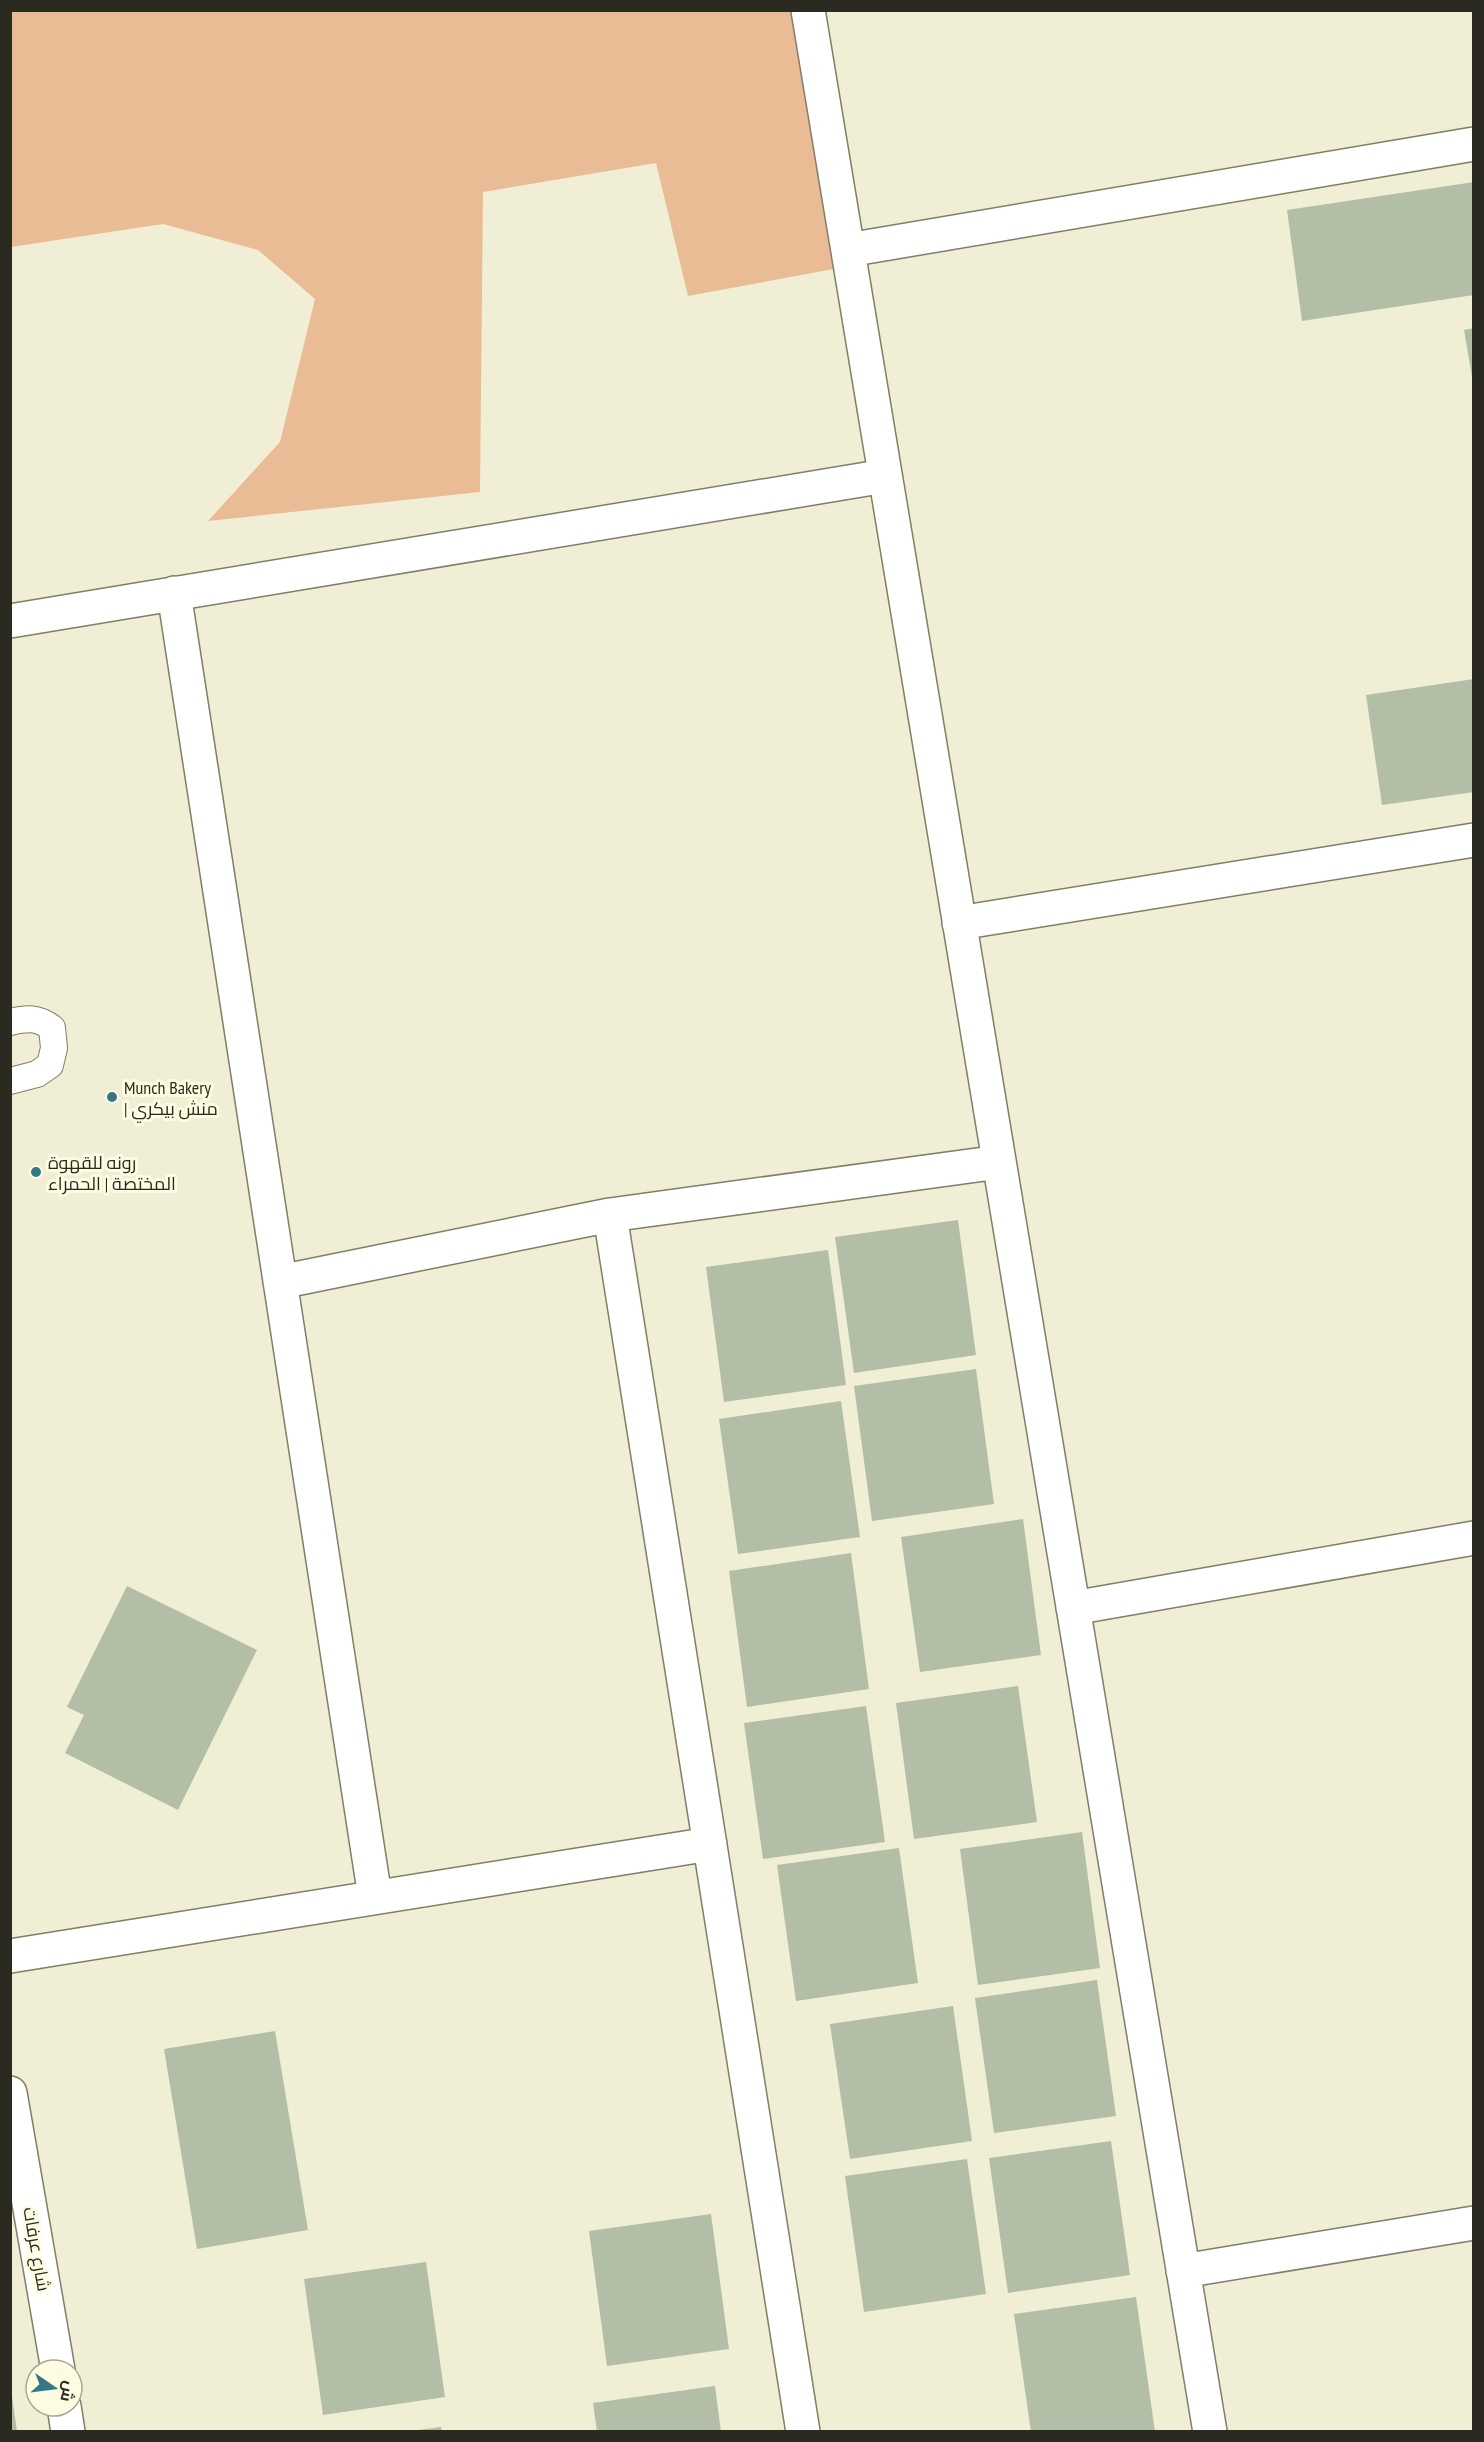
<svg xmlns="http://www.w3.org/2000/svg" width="1484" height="2442" font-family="'PT Sans Narrow',Cairo,sans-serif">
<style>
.green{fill:#eabc96}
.building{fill:#b3bea6}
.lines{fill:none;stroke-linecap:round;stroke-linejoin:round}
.service-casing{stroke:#7f7e66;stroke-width:28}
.minor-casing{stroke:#7f7e66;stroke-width:36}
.tertiary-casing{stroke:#7f7e66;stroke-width:36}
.service{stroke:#fff;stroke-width:26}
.minor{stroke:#fff;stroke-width:33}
.tertiary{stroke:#fff;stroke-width:33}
.poi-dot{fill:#347887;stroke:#fdfce2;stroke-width:2}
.labels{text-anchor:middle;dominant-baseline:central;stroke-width:6;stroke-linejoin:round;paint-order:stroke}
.poi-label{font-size:18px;fill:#2a2a20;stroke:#fdfce2;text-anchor:start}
.street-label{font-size:18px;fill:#2a2a20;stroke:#fdfce2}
</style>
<rect width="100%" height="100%" fill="#f0efd5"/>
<!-- green -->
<path class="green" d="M804,10l46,256 -162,30 -32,-133 -173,29 -3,300 -272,29 72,-79 35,-143 -57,-49 -95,-26 -152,23v-236z"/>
<!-- building -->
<path class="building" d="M1474,182v113l-172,26 -15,-111z
M1474,328v49h-2l-8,-47z
M1474,679v113l-92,13 -16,-110z
M958,1220l18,135 -122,18 -19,-136z
M828,1250l18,135 -122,17 -18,-135z
M976,1369l18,135 -122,17 -18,-135z
M841,1401l19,136 -122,17 -19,-135z
M1023,1519l18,136 -121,17 -19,-135z
M851,1553l18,136 -122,18 -18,-136z
M127,1586l130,64 -79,160 -113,-57 19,-38 -17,-8z
M1018,1686l19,136 -123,17 -18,-136z
M866,1706l19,136 -122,17 -19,-136z
M1082,1832l18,136 -122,17 -18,-136z
M899,1848l19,135 -122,18 -19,-136z
M1097,1980l19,136 -122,17 -19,-135z
M953,2006l19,135 -122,18 -20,-135z
M275,2031l33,199 -111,19 -33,-200z
M1111,2141l19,134 -122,18 -19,-135z
M967,2159l19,135 -122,18 -19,-136z
M711,2214l18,135 -122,17 -18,-135z
M426,2262l19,135 -122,18 -19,-136z
M1136,2297l19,135h-124l-17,-118z
M715,2386l6,46h-124l-4,-29z
M10,2396h2l5,36h-7z
M441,2427l1,5h-24v-2z"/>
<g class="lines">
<defs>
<path id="service" d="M10,1022c17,-4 28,-5 42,6l2,20 -4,17 -13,9 -27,7"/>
<path id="minor" d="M808,10l402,2422
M848,250l626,-106
M174,593l201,1304
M10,621l875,-145
M959,923l515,-83
M610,1215l193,1217
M280,1282l330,-67 389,-53
M1073,1608l401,-70
M10,1956l700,-112
M1183,2271l291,-48"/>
<path id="tertiary" d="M10,2093l48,277
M64,2406l4,26"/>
</defs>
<!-- service casing -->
<use href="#service" class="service-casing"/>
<!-- minor casing -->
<use href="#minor" class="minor-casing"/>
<!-- tertiary casing -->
<use href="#tertiary" class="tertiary-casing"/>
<!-- service -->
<use href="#service" class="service"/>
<!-- minor -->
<use href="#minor" class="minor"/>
<!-- tertiary -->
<use href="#tertiary" class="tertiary"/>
</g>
<!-- markers -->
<g class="poi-dot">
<circle cx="112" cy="1097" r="6"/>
<circle cx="36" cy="1172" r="6"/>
</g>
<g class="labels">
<!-- poi labels -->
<g class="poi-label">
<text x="124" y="1087">Munch Bakery<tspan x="124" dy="21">| منش بيكري</tspan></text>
<text x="48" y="1162">رونه للقهوة<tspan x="48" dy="21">المختصة | الحمراء</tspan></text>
</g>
<!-- street labels -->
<g class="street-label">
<text transform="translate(37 2249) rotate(80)">شارع عرفات</text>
</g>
</g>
<!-- border -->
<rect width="1484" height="2442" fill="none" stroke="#2a2a20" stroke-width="24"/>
<!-- north arrow -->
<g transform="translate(54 2388) rotate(104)"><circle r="28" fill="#fdfce2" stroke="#a9a894" stroke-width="1.5"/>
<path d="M0-4.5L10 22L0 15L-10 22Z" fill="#347887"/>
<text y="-9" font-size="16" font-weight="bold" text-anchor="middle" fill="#2a2a20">ش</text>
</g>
</svg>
